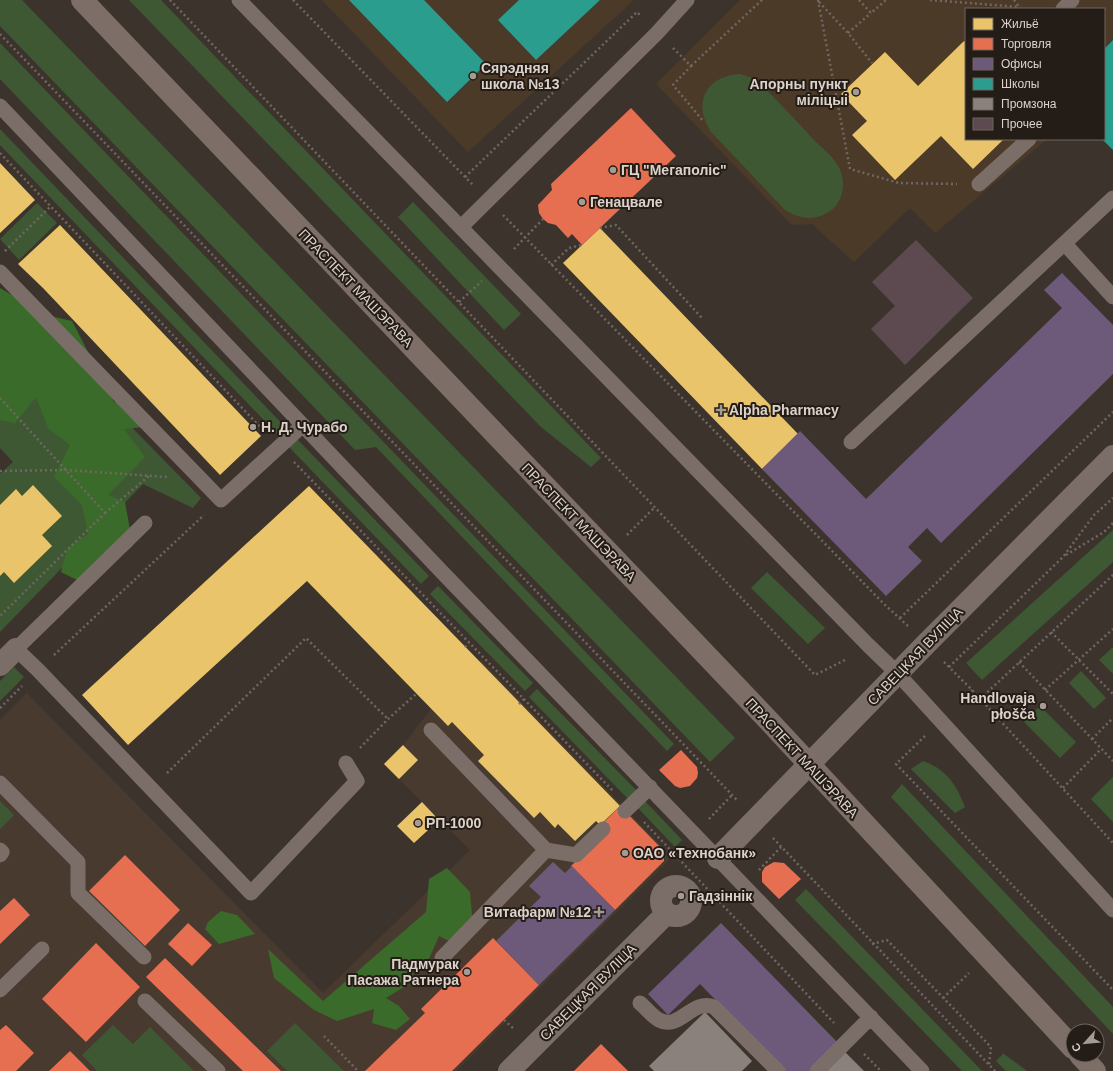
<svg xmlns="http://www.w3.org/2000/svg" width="1113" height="1071" font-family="Arial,sans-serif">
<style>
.commercial{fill:#493a2f}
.built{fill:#4c3a29}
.green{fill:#3e5834}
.forest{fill:#3b6b2a}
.homes{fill:#e9c46a}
.shops{fill:#e76f51}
.offices{fill:#6d597a}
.schools{fill:#2a9d8f}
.industry{fill:#8a817c}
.building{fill:#5c4a50}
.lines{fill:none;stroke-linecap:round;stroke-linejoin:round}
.path{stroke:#716762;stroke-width:2.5;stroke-dasharray:2 3;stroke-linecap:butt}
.service{stroke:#7b6e69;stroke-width:15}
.pedestrian{stroke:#7b6e69;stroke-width:22}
.minor{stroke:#7b6e69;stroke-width:22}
.primary{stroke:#7d6e67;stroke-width:22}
.poi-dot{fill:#a49b93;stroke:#241d17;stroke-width:1.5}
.labels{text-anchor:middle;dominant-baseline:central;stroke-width:4;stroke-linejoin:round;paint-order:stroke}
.poi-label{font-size:14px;font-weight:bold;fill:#dcd2ca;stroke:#241d17;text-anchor:start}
.street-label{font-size:14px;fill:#dcd2ca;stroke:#241d17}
</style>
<rect width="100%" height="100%" fill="#3c342c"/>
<!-- commercial -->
<path class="commercial" d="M481,660l191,197 -216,214h-456v-351l27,-27 296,300 147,-143 -86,-86 19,-19 28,-36z"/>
<!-- built -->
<path class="built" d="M322,0h312l-166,152z
M740,0h373v40l-9,9v-40h-138v130h80l-1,2 -110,92 -25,-25 -56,54 -42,-38 -20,1 -136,-141z"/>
<!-- green -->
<path class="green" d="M0,0h22l713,738 -25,24 -710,-736z
M129,0h32l440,458 -10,9 -50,-40z
M0,43l674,701 -7,7 -291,-304 -21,3 -355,-371z
M740,74l12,4 10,7c17,18 35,36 52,55 8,8 17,15 23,24 11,16 7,42 -12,50 -14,7 -27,4 -40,-4l-74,-78c-19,-29 -5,-56 29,-58z
M0,129l289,302 -8,7 -281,-293z
M413,202l108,112 -17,16 -106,-113z
M37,203l20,20 -38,37 -19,-21z
M0,293l201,205 -8,10 -50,-24 -143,148v-158l13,-12 -13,-14z
M297,439l132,137 -8,8 -132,-137z
M1113,530v32l-131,118 -16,-17z
M767,572l58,56 -17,16 -57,-56z
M438,586l95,97 -8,8 -95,-97z
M1113,647v27l-14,-14z
M14,667l10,10 -24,24v-20z
M1081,671l25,27 -12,11 -25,-26z
M537,689l102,104 -9,8 -101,-104z
M1040,706l36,36 -16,16 -36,-36z
M923,761c23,8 33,23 42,46l-10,6 -44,-44z
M1113,777v45l-22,-23z
M902,784l211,223v27l-222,-237z
M644,800l38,40 -7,7 -38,-40z
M0,801l14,14 -14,14z
M806,889l176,182h-20l-167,-171z
M295,1023l49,48h-57l-20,-20z
M113,1025l20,19 17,-17 44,44h-97l-15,-16z
M1004,1053v1l23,17h-21l-10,-10z"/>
<!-- forest -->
<path class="forest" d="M0,288l46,27 26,6 42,81 18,1 12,24 -20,2 21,28 -37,38 17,7 8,44 -48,38 -24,-12 7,-25 20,-13 -6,-29 -28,-28 16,-32 -22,-17 -12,-31 -21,26 -15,-3z
M447,868l23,24 3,35 -14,19 -20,-10 -14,32 -13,-2 2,15 -28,17 13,8 11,13 -14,11 -24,-7 2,-14 -37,12 -23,-11 -40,-32 -6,-29 55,52 103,-89 3,-33z
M221,911l16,4 18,19 -36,10 -14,-15 3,-7z"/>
<!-- homes -->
<path class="homes" d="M964,41l2,2v96h38l-31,30 -32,-33 -46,44 -43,-45 15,-14 -26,-27 44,-42 33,34z
M0,163l35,37 -35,33z
M60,225l201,211 -41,39 -177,-187 -25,-24z
M600,228l198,206 -36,35 -199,-206z
M33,485l29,31 -20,19 10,11 -38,37 -10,-11 -4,4v-71l16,-16 6,7z
M309,486l311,320 -20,19 -4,-4 -21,20 -17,-17 -3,4 -15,-16 -6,6 -56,-57 6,-6 -32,-33 -4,4 -141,-145 -179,164 -46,-50z
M403,745l15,15 -19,19 -15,-15z
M422,802l17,18 -25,23 -17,-17z"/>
<!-- shops -->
<path class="shops" d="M631,108l45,48 -94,89 -10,-11 -4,4 -12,-13 -8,-2 -5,-4 -4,-6 -1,-8 14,-15 -1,-6z
M681,750l16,17 1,6 -1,5 -7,8 -10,2 -5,-2 -16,-16z
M620,806l44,45v10l-49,49 -44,-44 35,-34 -6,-6z
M125,855l55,55 -35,36 -56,-55z
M774,862l10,1 17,16 -22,20 -17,-17v-10l3,-5z
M14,898l16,17 -30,29v-33z
M188,923l24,22 -20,21 -24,-22z
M493,938l46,47 -87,86h-87l60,-58 -4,-4z
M96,943l44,44 -54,55 -44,-43z
M165,958l116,113h-38l-97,-94z
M6,1025l28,28 -18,18h-16v-41z
M601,1044l27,27h-54z
M70,1051l20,20h-41z"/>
<!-- offices -->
<path class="offices" d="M1062,273l51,52v49l-172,169 -14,-15 -19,19 14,14 -36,35 -124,-127 38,-38 66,68 196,-191 -18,-18z
M553,862l12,11 7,-7 43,44 -76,75 -43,-44 45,-44 -12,-11z
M721,923l117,120 -29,28h-24l-85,-87 -32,31 -20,-21z"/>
<!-- schools -->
<path class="schools" d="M349,0h75l62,64 -39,38z
M519,0h81l-64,60 -38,-40z
M1113,40v110l-11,-11h2v-90z"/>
<!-- industry -->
<path class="industry" d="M705,1012l47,49 -10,10h-88l-5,-5z
M844,1051l20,20h-39z"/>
<!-- building -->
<path class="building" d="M916,240l57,58 -68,67 -34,-36 24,-23 -23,-24z"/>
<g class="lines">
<!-- path -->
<path class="path" d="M170,0l645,675 30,-15
M293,0l180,185
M818,0l32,169 49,14 58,1
M859,0l12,13 15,-13
M930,0l90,7
M1014,0l7,9
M819,2l29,31 24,30
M848,33l23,-20
M0,34l737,766
M673,48l18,18 -18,19 31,37
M691,66l71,-66
M0,153l264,278
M465,177l172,-165 4,4
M503,215l381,389 24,22
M600,228l16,-3 86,93
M514,249l29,-30
M5,251l46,-45
M551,265l18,-17 13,-3
M459,302l23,-21
M0,398l105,115 -105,103
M294,462l320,330
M0,471l66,-1 101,7
M105,513l44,-37
M627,535l28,-28
M1066,555l38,-23 9,-9
M900,618l213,-206
M1051,632l62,62
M465,647l4,-4
M54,655l150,-140
M944,662l28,28 141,153
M1019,662l94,99
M949,667l114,-110 31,-42 19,-17
M1045,690l68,-61
M964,698l8,-8
M980,699l133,-124
M519,704l5,-5
M0,708l22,-22
M925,736l-29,28 217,226
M1092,739l21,-21
M360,748l28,-29 28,-25
M167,773l139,-135 82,81
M1063,788l38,-39
M709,819l23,-24
M644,822l190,201
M773,838l222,233
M759,870l22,-23
M872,944l15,-4 104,107 -2,18
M943,998l26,-25
M504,1020l10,9
M324,1036l34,35
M864,1054l17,17"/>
<!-- service -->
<path class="service" d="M239,0l629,645 30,29 215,236
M1063,9l9,-9
M0,106l442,466 480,499
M979,184l50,-45
M461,227l196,-194 30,-33
M1065,244l48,53
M0,272l221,228 82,-75
M851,442l262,-244
M145,523l-129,126 22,21 213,223 106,-112 -11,-18
M431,730l115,120 30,5 27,-26
M0,783l78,79v31l66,64
M625,811l25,-24
M0,850l2,2 -2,3
M442,958l104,-108
M0,990l42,-41
M145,1001l73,70
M640,1003c6,5 12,13 19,17 21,11 33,-22 55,-13l64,64
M817,1071l54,-54"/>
<!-- pedestrian -->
<path class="pedestrian" d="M661 901a15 15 0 1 1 30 0a15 15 0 1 1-30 0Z
M509,1071l158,-158"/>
<!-- minor -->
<path class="minor" d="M0,665l16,-16
M718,858l208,-214 187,-188"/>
<!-- primary -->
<path class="primary" d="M82,0l687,721 304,327
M1080,1055l15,16"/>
</g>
<!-- markers -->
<g class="poi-dot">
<circle cx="473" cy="76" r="4"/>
<circle cx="856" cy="92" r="4"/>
<circle cx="613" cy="170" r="4"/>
<circle cx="582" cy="202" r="4"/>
<path d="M719 404h4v4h4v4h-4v4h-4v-4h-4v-4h4z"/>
<circle cx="253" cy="427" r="4"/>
<circle cx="1043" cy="706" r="4"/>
<circle cx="418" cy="823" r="4"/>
<circle cx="625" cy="853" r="4"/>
<circle cx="681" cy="896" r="4"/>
<path d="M597 906h4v4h4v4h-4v4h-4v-4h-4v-4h4z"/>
<circle cx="467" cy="972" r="4"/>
</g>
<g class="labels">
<!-- poi labels -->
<g class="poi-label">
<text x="481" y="68">Сярэдняя<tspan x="481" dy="16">школа №13</tspan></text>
<text x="848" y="84" text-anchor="end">Апорны пункт<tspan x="848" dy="16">міліцыі</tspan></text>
<text x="621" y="170">ГЦ "Мегаполіс"</text>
<text x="590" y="202">Генацвале</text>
<text x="729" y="410">Alpha Pharmacy</text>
<text x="261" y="427">Н. Д. Чурабо</text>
<text x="1035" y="698" text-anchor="end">Handlovaja<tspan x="1035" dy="16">płošča</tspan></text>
<text x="426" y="823">РП-1000</text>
<text x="633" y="853">ОАО «Технобанк»</text>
<text x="689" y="896">Гадзіннік</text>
<text x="591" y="912" text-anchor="end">Витафарм №12</text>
<text x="459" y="964" text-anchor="end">Падмурак<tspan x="459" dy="16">Пасажа Ратнера</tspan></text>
</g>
<!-- street labels -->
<g class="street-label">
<text transform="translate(356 288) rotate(46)">ПРАСПЕКТ МАШЭРАВА</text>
<text transform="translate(579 522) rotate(46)">ПРАСПЕКТ МАШЭРАВА</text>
<text transform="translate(915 656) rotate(-46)">САВЕЦКАЯ ВУЛІЦА</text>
<text transform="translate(802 758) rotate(47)">ПРАСПЕКТ МАШЭРАВА</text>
<text transform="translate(588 992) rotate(-45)">САВЕЦКАЯ ВУЛІЦА</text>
</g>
</g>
<!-- legend -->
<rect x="965" y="8" width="140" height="132" fill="#241d17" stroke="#6e655f"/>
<rect x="973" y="18" width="20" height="12" fill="#e9c46a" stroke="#6e655f"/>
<text x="1001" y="28" font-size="12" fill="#dcd2ca">Жильё</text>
<rect x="973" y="38" width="20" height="12" fill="#e76f51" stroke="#6e655f"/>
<text x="1001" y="48" font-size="12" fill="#dcd2ca">Торговля</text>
<rect x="973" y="58" width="20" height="12" fill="#6d597a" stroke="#6e655f"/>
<text x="1001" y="68" font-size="12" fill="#dcd2ca">Офисы</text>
<rect x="973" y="78" width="20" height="12" fill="#2a9d8f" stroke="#6e655f"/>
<text x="1001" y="88" font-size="12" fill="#dcd2ca">Школы</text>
<rect x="973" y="98" width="20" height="12" fill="#8a817c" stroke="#6e655f"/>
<text x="1001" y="108" font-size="12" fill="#dcd2ca">Промзона</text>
<rect x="973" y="118" width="20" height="12" fill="#5c4a50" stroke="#6e655f"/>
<text x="1001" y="128" font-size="12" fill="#dcd2ca">Прочее</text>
<!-- north arrow -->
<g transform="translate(1085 1043) rotate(243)"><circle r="19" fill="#241d17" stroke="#6e655f"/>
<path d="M0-3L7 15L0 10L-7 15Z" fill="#a49b93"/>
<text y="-6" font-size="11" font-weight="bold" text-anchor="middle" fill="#dcd2ca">С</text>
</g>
</svg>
